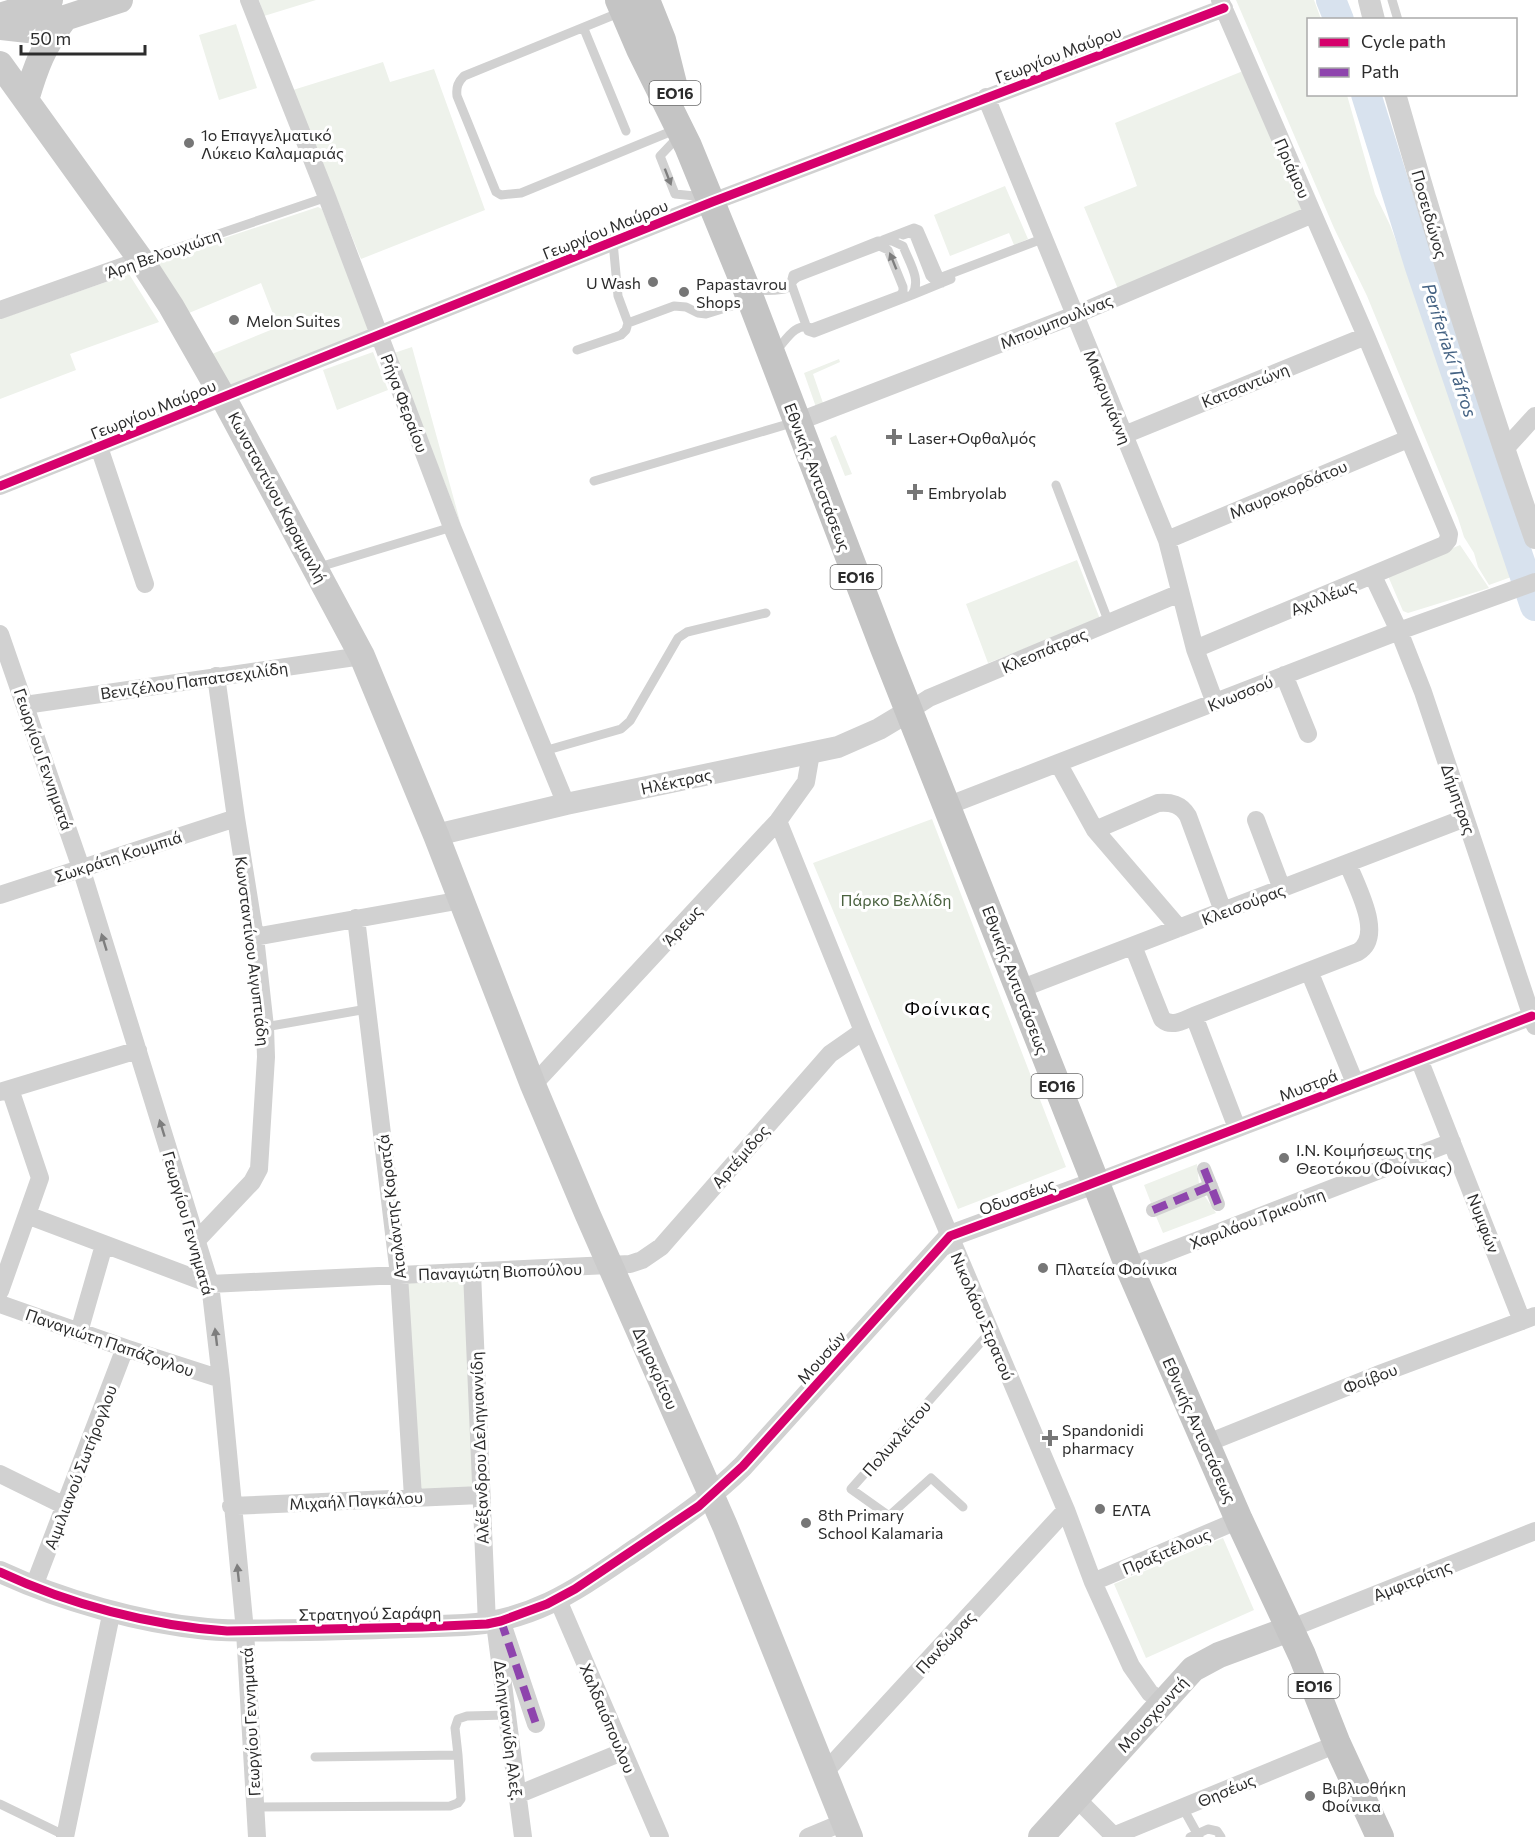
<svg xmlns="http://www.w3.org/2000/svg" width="1535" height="1837" font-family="Commissioner,sans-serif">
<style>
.green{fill:#eef2eb}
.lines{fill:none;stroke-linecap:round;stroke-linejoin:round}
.river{stroke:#d8e2ee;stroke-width:30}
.service{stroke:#d1d1d1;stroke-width:9}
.pedestrian{stroke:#d1d1d1;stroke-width:14}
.minor{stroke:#d1d1d1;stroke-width:18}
.tertiary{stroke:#d1d1d1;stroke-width:22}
.secondary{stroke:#cacaca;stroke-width:26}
.primary{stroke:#c4c4c4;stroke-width:28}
.quiet{stroke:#8e44ad;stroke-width:8;stroke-dasharray:15 8;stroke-linecap:butt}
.cycleway-casing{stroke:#fff;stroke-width:13}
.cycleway{stroke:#d6006c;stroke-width:9}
.oneway{fill:#7e7e7e}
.poi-dot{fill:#767676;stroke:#fff;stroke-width:2}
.labels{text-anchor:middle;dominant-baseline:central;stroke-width:6;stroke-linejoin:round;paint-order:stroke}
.shield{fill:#fff;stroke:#6b6b6b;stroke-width:1.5}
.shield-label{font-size:15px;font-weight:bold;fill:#2c2c2c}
.street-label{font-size:16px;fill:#2c2c2c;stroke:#fff}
.poi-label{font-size:16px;fill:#2c2c2c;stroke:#fff;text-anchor:start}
.park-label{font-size:16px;fill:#4a623f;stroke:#fff}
.water-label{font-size:18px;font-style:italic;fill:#446283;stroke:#fff}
.neighbourhood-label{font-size:18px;letter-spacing:1.5px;fill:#000;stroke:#fff}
</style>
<rect width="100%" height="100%" fill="#fff"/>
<!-- green -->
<path class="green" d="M259,0h57l-52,16z
M1236,0h78l7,19 -13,1v74l39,1 28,99 15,31 52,139 72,212 -25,9 -11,-18 -4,-14 -10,-16 -6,-19 -91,-222 -33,-68z
M236,24l21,64 -38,12 -20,-65z
M383,62l7,20 44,-13 51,141 -124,49 -68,-169z
M1243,71l60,142 -185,76 -34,-82 53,-21 -22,-63z
M1005,186l23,53 -14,6 -5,-12 -59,23 -16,-41z
M318,207l4,2 48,123 -138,56 -20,-34 66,-27 -17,-44 -72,30 -40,-50z
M129,274l30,48 -89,32 6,16 -76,29v-80z
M412,347l49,178 -67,-172z
M373,352l15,38 -51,20 -14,-40z
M839,359l1,3 -27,12 10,29 -6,7 -13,-37z
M836,435l16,39 -7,2 -15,-38z
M1460,545l29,43 -81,25 -5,-2 -15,-35z
M1077,560l23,59 -112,44 -22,-59z
M932,819l134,348 -108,42 -145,-346z
M1197,1164l2,20 -48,19 -7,-18z
M1204,1195l12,18 -53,20 -8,-19z
M464,1278l12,212 -59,1 -10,-210z
M1223,1538l31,72 -108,48 -32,-74z"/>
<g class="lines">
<!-- river -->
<path class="river" d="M1331,0l8,20
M1366,94l54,173 115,339"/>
<!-- service -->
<path class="service" d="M1392,0l6,20
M621,12l-157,64c-6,6 -8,11 -7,20l39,96 5,3 20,-2 156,-64
M584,29l42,102
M678,137l-18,19 15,38 30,3
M903,235l6,-2 5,2 16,41 5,5 7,2
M883,240l31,-12 5,2 19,44 4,3 100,-38
M878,241h14l11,5c6,16 19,34 9,49l-98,38 -6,-2 -17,-48 2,-8z
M613,242l5,54 10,27 46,-17 12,1 12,6 8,1 42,-13
M142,260l185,-63
M751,290c7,0 30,2 36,-2 4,-3 5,-8 11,-11l81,-31 9,4 15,37v5l-3,3 -88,33c-17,-6 -25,11 -36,23
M912,295l39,-16
M577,350l44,-15 5,-5 2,-7
M594,481l201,-59
M1056,485l53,138
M316,568l136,-41
M544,751l77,-22 9,-8 48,-83 9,-6 79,-19
M265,1027l102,-18
M963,1507l-32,-29 -42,38 -38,-27 139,-157
M458,1755l-3,-27 3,-9 9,-3 39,-1
M0,1804l66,32
M255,1807l195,-1 8,-3 3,-4 -3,-44 -143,2
M1183,1808l16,29
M1190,1837l18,-8 9,2 4,6"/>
<!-- pedestrian -->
<path class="pedestrian" d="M1204,1169l14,35
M1153,1210l58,-24"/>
<!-- minor -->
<path class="minor" d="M249,0l78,197 125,330 114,277
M986,97l181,443 28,109 20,54
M0,310l141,-50
M797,422l278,-107 238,-101
M1124,435l242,-99
M99,447l46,137
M1504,450l31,-34
M0,486l712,-284 512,-194
M1167,540l241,-101
M1373,576l26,55 24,61 112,334
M0,634l81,234 129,416 11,95 24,252 12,206
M1195,649l249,-104 4,-5 1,-6 -83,-198 -146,-336
M1284,675l24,59
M25,705l337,-49
M909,711l20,-13 251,-105
M1058,763l37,67 84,98
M947,806l452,-175 136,-49
M1256,820l26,69
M778,821l85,210 203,479 27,72 38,84 19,27 12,8
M1095,830l63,-27c13,-1 23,1 30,13l35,95
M0,895l236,-77
M356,918l43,357 14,222
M255,937l207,-37
M1133,946l29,73c10,9 21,1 32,-3
M1309,971l49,-19c27,-16 -2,-66 -10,-88
M1020,989l445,-171
M1419,1059l103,262
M533,1085l245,-264 28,-39 5,-29
M0,1092l138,-42
M1237,1128l-43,-112 115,-45 46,112
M1094,1183l438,-167
M27,1215l183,69 420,-20 12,-4 19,-13 169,-193 33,-23
M197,1240l55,-58 7,-13 7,-112 -1,-30 -10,-90 -19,-119 -20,-142
M1129,1267l323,-125
M472,1272l15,352
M0,1291l40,-113 -30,-89
M0,1304l125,44 96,31
M79,1332l25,-87
M1205,1444l172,-69 158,-59
M0,1474l65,32
M231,1506l250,-11
M1093,1582l146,-62
M34,1586l91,-238
M558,1600l102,237
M495,1623l28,214
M503,1626l33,98
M1289,1629l246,-98
M824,1773l242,-263
M517,1795l105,-43
M1076,1798l39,39
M1113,1836l224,-92
M65,1837l47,-227
M808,1837l36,-15"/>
<!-- tertiary -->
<path class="tertiary" d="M1369,0l5,20
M1395,94c43,150 88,298 140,444
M436,835l130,-31 272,-57 41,-18 30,-18
M0,1572c60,28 141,51 207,57 34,3 67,1 101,1 52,-1 104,-3 156,-5 72,-4 116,-38 174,-77 37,-26 73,-50 105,-82l207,-230 144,-53"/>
<!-- secondary -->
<path class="secondary" d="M0,16l50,-16
M0,27l28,3 92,-30
M0,64l141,196 30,46 52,91 139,259 74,179 97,250 54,128 138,313 125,311
M26,100c10,-34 17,-53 39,-82
M1041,1837l152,-168 26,-14 70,-26"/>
<!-- primary -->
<path class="primary" d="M619,0l21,49 48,97 59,144 137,358 245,619 110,253 63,135 35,89 43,93
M646,0l16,40 13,52"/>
<!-- quiet -->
<path class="quiet" d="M1204,1169l14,35
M1153,1210l58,-24
M501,1621l35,103"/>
<defs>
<path id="cycleway" d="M0,486l712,-284 512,-194
M0,1572c68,32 152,54 227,59l195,-4 65,-3 14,-3 46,-17 28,-15 124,-83 44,-40 207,-230 117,-43 465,-177"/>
</defs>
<!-- cycleway casing -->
<use href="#cycleway" class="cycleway-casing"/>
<!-- cycleway -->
<use href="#cycleway" class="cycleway"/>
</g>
<!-- one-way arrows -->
<defs><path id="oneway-solid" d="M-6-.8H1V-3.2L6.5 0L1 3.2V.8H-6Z" transform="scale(1.5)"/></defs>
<g class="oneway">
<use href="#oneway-solid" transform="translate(668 177) rotate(69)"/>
<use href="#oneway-solid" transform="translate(893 261) rotate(-112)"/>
<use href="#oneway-solid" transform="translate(104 942) rotate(-107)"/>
<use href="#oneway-solid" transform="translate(162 1128) rotate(-107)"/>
<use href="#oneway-solid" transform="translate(216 1337) rotate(-97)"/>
<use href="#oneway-solid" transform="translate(238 1573) rotate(-96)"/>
</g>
<!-- markers -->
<g class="poi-dot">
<circle cx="189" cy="143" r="6"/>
<circle cx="653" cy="282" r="6"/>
<circle cx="684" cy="292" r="6"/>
<circle cx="234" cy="320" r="6"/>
<path d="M891 428h6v6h6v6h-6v6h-6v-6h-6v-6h6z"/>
<path d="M912 483h6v6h6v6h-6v6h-6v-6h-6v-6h6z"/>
<circle cx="1284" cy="1158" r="6"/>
<circle cx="1043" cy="1268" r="6"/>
<path d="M1047 1429h6v6h6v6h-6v6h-6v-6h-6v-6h6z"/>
<circle cx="1100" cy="1509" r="6"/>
<circle cx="806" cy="1523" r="6"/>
<circle cx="1310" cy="1796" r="6"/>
</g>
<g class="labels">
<!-- shield labels -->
<g class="shield">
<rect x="649.5" y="81" width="51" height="24" rx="4.5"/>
<rect x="830.5" y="565" width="51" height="24" rx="4.5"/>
<rect x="1031.5" y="1074" width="51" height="24" rx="4.5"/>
<rect x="1288.5" y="1674" width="51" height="24" rx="4.5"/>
</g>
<g class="shield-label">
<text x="675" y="93">ΕΟ16</text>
<text x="856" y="577">ΕΟ16</text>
<text x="1057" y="1086">ΕΟ16</text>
<text x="1314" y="1686">ΕΟ16</text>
</g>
<!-- street labels -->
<g class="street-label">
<text transform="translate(1058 54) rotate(-21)">Γεωργίου Μαύρου</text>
<text transform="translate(1293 168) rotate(66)">Πριάμου</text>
<text transform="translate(1430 214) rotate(74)">Ποσειδώνος</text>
<text transform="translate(605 229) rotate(-22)">Γεωργίου Μαύρου</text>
<text transform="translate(163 253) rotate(-19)">Άρη Βελουχιώτη</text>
<text transform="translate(1056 321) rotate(-22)">Μπουμπουλίνας</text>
<text transform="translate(1245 385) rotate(-22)">Κατσαντώνη</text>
<text transform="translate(1108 397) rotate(68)">Μακρυγιάννη</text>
<text transform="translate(405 403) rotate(69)">Ρήγα Φεραίου</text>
<text transform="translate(153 409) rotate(-22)">Γεωργίου Μαύρου</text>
<text transform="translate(818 477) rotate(69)">Εθνικής Αντιστάσεως</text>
<text transform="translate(1288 489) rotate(-23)">Μαυροκορδάτου</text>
<text transform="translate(278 497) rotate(62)">Κωνσταντίνου Καραμανλή</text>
<text transform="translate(1323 597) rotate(-22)">Αχιλλέως</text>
<text transform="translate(1044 650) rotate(-23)">Κλεοπάτρας</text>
<text transform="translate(194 680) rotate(-8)">Βενιζέλου Παπατσεχιλίδη</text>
<text transform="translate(1240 693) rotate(-22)">Κνωσσού</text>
<text transform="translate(44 759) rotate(71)">Γεωργίου Γεννηματά</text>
<text transform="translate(676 781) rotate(-12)">Ηλέκτρας</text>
<text transform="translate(1459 799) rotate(71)">Δήμητρας</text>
<text transform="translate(118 856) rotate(-18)">Σωκράτη Κουμπιά</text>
<text transform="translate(1243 904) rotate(-21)">Κλεισούρας</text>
<text transform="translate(682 925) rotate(-47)">Άρεως</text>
<text transform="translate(253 951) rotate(83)">Κωνσταντίνου Αιγυπτιάδη</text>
<text transform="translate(1016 980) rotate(69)">Εθνικής Αντιστάσεως</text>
<text transform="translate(1308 1085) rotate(-21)">Μυστρά</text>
<text transform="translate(740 1156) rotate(-49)">Αρτέμιδος</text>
<text transform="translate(1017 1196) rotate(-20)">Οδυσσέως</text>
<text transform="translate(391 1207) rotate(-97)">Αταλάντης Καρατζά</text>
<text transform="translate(1257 1218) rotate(-21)">Χαριλάου Τρικούπη</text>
<text transform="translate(189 1223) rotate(74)">Γεωργίου Γεννηματά</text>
<text transform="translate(1484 1223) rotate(69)">Νυμφών</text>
<text transform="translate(500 1271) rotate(-2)">Παναγιώτη Βιοπούλου</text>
<text transform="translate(983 1316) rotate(67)">Νικολάου Στρατού</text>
<text transform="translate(110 1342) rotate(19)">Παναγιώτη Παπάζογλου</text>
<text transform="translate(821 1357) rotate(-48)">Μουσών</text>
<text transform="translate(656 1368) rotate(66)">Δημοκρίτου</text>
<text transform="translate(1370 1378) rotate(-21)">Φοίβου</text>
<text transform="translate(1200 1430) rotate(66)">Εθνικής Αντιστάσεως</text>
<text transform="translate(896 1438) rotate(-49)">Πολυκλείτου</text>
<text transform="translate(479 1448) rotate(-92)">Αλέξανδρου Δεληγιαννίδη</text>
<text transform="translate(80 1467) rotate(-69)">Αιμιλιανού Σωτήρογλου</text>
<text transform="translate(356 1500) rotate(-3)">Μιχαήλ Παγκάλου</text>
<text transform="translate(1166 1551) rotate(-23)">Πραξιτέλους</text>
<text transform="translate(1412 1580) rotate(-22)">Αμφιτρίτης</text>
<text transform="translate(370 1613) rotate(-1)">Στρατηγού Σαράφη</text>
<text transform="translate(945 1642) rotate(-47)">Πανδώρας</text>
<text transform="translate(1152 1714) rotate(-48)">Μουσχουντή</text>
<text transform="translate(608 1718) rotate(67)">Χαλδαιόπουλου</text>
<text transform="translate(250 1722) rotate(-93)">Γεωργίου Γεννηματά</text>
<text transform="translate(509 1730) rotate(83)">Δεληγιαννίδη Αλεξ.</text>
<text transform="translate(1226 1790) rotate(-23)">Θησέως</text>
</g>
<!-- poi labels -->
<g class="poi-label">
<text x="201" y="134">1ο Επαγγελματικό<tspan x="201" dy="18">Λύκειο Καλαμαριάς</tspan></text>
<text x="641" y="282" text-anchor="end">U Wash</text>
<text x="696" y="283">Papastavrou<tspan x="696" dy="18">Shops</tspan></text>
<text x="246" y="320">Melon Suites</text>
<text x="908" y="437">Laser+Οφθαλμός</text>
<text x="928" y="492">Embryolab</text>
<text x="1296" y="1149">Ι.Ν. Κοιμήσεως της<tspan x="1296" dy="18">Θεοτόκου (Φοίνικας)</tspan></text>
<text x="1055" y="1268">Πλατεία Φοίνικα</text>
<text x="1062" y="1429">Spandonidi<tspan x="1062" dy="18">pharmacy</tspan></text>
<text x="1112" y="1509">ΕΛΤΑ</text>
<text x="818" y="1514">8th Primary<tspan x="818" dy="18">School Kalamaria</tspan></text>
<text x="1322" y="1787">Βιβλιοθήκη<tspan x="1322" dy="18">Φοίνικα</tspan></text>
</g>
<!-- park labels -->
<g class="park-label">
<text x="896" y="899">Πάρκο Βελλίδη</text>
</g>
<!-- water labels -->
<g class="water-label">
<text transform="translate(1450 350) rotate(72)">Periferiakí Táfros</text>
</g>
<!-- neighbourhood labels -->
<g class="neighbourhood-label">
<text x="948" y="1008">Φοίνικας</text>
</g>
</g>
<!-- legend -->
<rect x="1307" y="18" width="210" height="78" fill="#ffffff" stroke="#ababab" stroke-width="1.5"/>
<rect x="1319" y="38" width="30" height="9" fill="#d6006c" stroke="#ababab" stroke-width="1.5"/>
<text x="1361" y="48" font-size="18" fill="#2c2c2c">Cycle path</text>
<rect x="1319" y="68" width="30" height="9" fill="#8e44ad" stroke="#ababab" stroke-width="1.5"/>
<text x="1361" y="78" font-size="18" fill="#2c2c2c">Path</text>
<!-- scale -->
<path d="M21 45v9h124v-9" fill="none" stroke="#2c2c2c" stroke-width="3"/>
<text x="30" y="45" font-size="18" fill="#2c2c2c" stroke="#ffffff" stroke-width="4.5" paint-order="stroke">50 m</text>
</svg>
